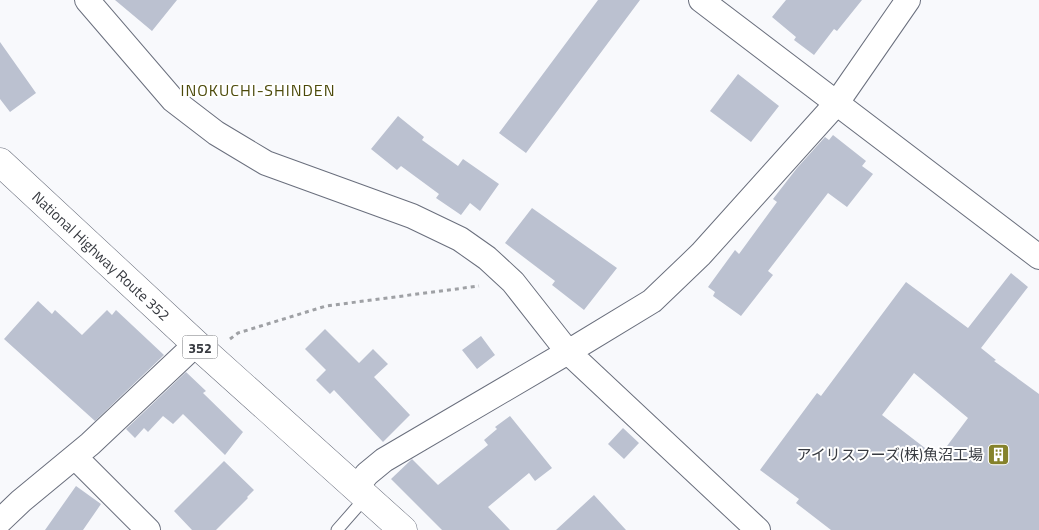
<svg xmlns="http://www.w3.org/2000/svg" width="1039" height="530" font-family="'Titillium Web','Noto Sans JP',sans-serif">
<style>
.building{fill:#bbc1d0;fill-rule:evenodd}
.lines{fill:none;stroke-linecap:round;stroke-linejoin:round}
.lane-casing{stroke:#6a6f7d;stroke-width:13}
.street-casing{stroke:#6a6f7d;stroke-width:26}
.highway-casing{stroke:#6a6f7d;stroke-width:29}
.path{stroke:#9fa1a5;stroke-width:3;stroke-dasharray:4 4;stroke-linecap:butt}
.lane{stroke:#fff;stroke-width:11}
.street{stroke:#fff;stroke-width:24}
.highway{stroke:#fff;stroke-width:28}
.labels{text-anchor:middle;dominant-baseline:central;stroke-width:4;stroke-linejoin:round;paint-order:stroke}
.shield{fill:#fff;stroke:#737579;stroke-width:1}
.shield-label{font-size:14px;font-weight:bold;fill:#373a40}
.street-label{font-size:15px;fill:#373a40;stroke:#fff}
.poi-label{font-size:15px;fill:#373a40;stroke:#fff;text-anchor:end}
.neighbourhood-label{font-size:16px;letter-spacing:1px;fill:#4c4a0a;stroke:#fff}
</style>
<rect width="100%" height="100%" fill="#f8f9fc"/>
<!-- building -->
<path class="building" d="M115,0h62l-25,31z
M598,0h42l-114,153 -27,-20z
M786,0h76l-25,31 -3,-2 -20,26 -20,-15 2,-3 -24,-20z
M0,42l36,51 -26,19 -10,-13z
M738,74l41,32 -28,36 -41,-31z
M398,116l26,21 -2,3 36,26 5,-7 36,25 -19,27 -10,-8 -9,12 -25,-17 3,-4 -38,-28 -4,4 -26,-21z
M833,135l33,26 -4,5 11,8 -26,33 -19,-14 -60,78 5,4 -32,41 -28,-20 2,-4 -7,-5 27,-37 4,4 38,-52 -4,-3 24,-31 28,-31 4,3z
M532,208l85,60 -33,42 -32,-25 3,-4 -50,-38z
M1011,273l17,14 -47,61 15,12 -2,1 45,33v136h-208l-35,-27 3,-4 -39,-29 57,-77 4,3 85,-114 62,46zM914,373l54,45 -30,40 -56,-43z
M38,301l14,13 3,-4 27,25 25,-25 5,5 4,-5 48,45 -69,66 -91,-82z
M325,329l34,34 14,-14 15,15 -14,13 36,38 -27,27 -49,-52 -4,4 -14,-14 10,-10 -21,-21z
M481,336l14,19 -18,14 -15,-19z
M186,372l20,19 -3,2 40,39 -18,23 -42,-41 -10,10 -10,-8 -15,16 -4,-4 -9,10 -9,-9z
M510,416l42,52 -17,13 -6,-8 -41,34 22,23h-68l-51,-51 21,-20 26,26 50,-40 -4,-5 13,-11 -2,-2z
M623,428l16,15 -15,16 -16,-15z
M224,461l30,29 -7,7 1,1 -32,32h-24l-18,-19z
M76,486l25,18 -18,26h-38z
M594,495l32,35h-70z"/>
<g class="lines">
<defs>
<path id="lane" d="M337,530l29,-33"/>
<path id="street" d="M87,0l86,100 43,33 50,30 146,53 48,23 27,19 26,24 55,70 190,178
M701,0l338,257
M75,457l73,73
M356,488l11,-14 17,-14 184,-108 84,-51 49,-47 135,-150 72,-104
M0,521l21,-20 69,-57 106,-100"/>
<path id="highway" d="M0,162l196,182 207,186"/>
</defs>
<!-- lane casing -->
<use href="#lane" class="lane-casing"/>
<!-- street casing -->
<use href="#street" class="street-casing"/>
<!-- highway casing -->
<use href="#highway" class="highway-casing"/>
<!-- path -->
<path class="path" d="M230,339l8,-6 88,-27 153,-20"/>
<!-- lane -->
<use href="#lane" class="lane"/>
<!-- street -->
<use href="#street" class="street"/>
<!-- highway -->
<use href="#highway" class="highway"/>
</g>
<!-- icons -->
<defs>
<symbol id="building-square" viewBox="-11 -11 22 22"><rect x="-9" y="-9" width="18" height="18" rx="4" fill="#85822b" stroke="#fff"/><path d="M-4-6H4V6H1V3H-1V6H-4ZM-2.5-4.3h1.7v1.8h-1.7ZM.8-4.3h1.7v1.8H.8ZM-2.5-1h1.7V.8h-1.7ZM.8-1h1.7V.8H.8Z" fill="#fff"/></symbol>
</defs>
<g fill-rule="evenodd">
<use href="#building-square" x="986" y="442" width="25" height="25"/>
</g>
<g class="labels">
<!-- shield labels -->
<rect class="shield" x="182.5" y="335.5" width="35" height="23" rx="4"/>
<g class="shield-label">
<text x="200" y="347">352</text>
</g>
<!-- street labels -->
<g class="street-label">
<text transform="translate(101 256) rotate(43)">National Highway Route 352</text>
</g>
<!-- poi labels -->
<g class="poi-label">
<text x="983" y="454">アイリスフーズ(株)魚沼工場</text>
</g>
<!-- neighbourhood labels -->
<g class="neighbourhood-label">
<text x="258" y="90">INOKUCHI-SHINDEN</text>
</g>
</g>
</svg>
